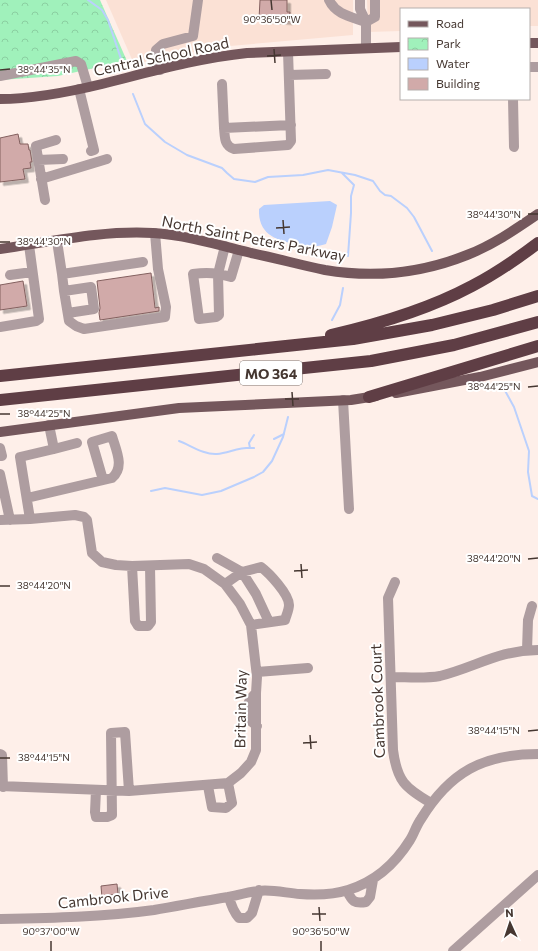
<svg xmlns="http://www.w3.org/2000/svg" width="538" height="951" font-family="Commissioner,sans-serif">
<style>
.built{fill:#fbe1d5}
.park{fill:url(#park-crowns)}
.water{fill:#bad0fd}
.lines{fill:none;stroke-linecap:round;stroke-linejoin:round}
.stream{stroke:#bad0fd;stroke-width:2}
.building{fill:#d1aaa9;stroke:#83605f;filter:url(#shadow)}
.minor{stroke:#ae9da0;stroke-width:10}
.major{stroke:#74575c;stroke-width:10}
.highway{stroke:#5f3e45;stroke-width:12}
.ticks{fill:none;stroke:#453731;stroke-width:1.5}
.labels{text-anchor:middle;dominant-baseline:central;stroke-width:4;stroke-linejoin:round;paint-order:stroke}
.shield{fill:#fff;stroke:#7d736f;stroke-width:1}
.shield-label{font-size:14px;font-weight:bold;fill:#453731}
.street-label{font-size:15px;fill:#453731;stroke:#fff}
.ticks-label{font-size:10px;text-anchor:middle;fill:#453731;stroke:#fff;stroke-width:4;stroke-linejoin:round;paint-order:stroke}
</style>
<defs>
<pattern id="park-crowns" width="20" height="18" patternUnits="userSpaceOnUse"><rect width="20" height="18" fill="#a0f1bb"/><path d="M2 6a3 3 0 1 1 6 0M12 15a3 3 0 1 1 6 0" fill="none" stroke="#8bcfa1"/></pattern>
<filter id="shadow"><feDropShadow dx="3.5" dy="3.5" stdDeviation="0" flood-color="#0004"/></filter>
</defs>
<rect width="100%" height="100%" fill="#feefe9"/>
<!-- built -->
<path class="built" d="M106,0h247v35l-134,12 -85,17z
M367,0h171v26h-9v-17h-128v22l-33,1z"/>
<!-- park -->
<path class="park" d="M0,0h100l27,61 -69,15 -58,4z"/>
<!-- water -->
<path class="water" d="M330,201l7,4 -5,22 -6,17c-12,4 -18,2 -31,0 -21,-4 -37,-11 -36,-35l5,-4z"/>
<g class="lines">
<!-- stream -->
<path class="stream" d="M88,0l14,10 6,10 13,39
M133,94l12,30 20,18 22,13 35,13 5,5 7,6 21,3 13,-5 35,-2 25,-5 27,5 18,6 7,10 5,4 6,1 16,12 7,9 18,34
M342,173l12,12 -3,11v17l-3,43
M332,320l8,-15 3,-17
M503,387l11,20 15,44 -1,21 4,24 6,3
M274,439l10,-5
M179,441c11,4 25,14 38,13 12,-1 24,-8 37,-6
M250,448l-1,-5 5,-8
M151,491l14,-3 37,7 19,-4 33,-14 9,-5 9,-11 11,-24 5,-20"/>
</g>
<!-- building -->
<path class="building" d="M260,0h27v12h3l-1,9 -30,-2z
M18,134l2,10h8l1,6h1l2,12h-2l1,6 -8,1 2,10 -25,3v-44z
M151,273l4,35 4,-1v4l-59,9 -1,-7 1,-5 -3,-27z
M23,281l4,25 -27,4v-25z
M117,884l1,10 -9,1v3h-7l-1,-12z"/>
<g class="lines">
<!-- minor -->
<path class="minor" d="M329,0c7,15 23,17 37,22l9,-5v-17
M360,0v9l6,13v26
M288,52l3,89 -3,4 -54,4c-10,-3 -9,-12 -10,-21l67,-3
M529,67h9
M160,70l-4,-20 7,-6 30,-8 5,-36
M289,75l37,-1
M0,76l76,-15 5,3 7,23
M222,84l2,44
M79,89l15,61 -3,1
M513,99l1,48
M38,160l25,-1
M41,179l66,-20
M45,200l-9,-54 20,-6
M57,241l5,33 81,-12
M225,246l-7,28 1,41 -3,2 -17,2 -6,-45c15,-2 24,-1 38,3l8,-27
M62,274l2,17 27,-4 3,22 -26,4
M10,275l22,-3
M64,291l5,30 7,5 8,3 81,-12 1,-10 -8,-38 -3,-36
M0,327l36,-6 3,-2 -10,-74
M343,400l6,109
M0,448l2,8h-2
M54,449l23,-6
M0,474l10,46
M27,498l85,-20c13,-11 4,-28 0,-42l-20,6 11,38
M30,519l-10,-62 34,-8 -5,-24
M0,520l30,-1 45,-4 9,2 3,3 5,33 10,9 14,3 16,1 57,-2 15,5 21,15 15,20 11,21 6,52 -1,16v57l-5,12 -10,11 -13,10 -99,8 -129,-5
M217,558l25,14 14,22 13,28
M132,566l3,55 3,5h10l3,-4 -1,-56
M395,582l-7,16 5,152c4,31 12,38 38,53
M225,584l17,-12 19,-5c8,6 28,27 28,38 0,5 -3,11 -4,15l-34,5
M527,650l1,-30 4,-14
M257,672l51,-4
M391,677c16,0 33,2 49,-1 36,-9 59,-26 98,-26
M256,693c-7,6 -13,18 -7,26 2,3 6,5 8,7
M0,754l2,1 1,32
M208,786l4,21 14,1 6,-5 -4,-20
M96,790l-1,22 1,5h11l5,-2 -1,-82 14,-1 4,59
M347,891c5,10 7,13 19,11l4,-5 3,-17
M229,897c2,8 4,14 10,21h8l5,-5 7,-23
M0,919c51,-1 103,-2 154,-9 24,-4 49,-9 74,-13 10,-2 20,-5 30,-6 13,-2 28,2 42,3 15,1 33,1 48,-4 27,-8 47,-26 62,-50 4,-6 6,-14 11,-21 29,-47 62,-65 117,-65
M453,951l85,-76"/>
<!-- major -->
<path class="major" d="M529,43h9
M0,99c34,0 69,-7 102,-15 48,-12 96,-26 145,-31l154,-6
M0,249c50,-7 102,-19 153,-16 33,2 66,12 98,20 25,5 49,12 74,17 48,8 97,3 142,-15 26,-10 49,-26 71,-41
M396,393l84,-16 58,-15
M0,432l179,-24 172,-8 25,-4"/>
<!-- highway -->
<path class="highway" d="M331,335c48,-11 96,-25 141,-49 23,-12 45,-27 66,-43
M0,376l353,-37 79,-14 61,-15 45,-14
M369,397l169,-51
M0,400l371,-39 83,-16 84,-23"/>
</g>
<!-- ticks -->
<path class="ticks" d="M271,0l1,10M274,49l1,14M267,56l14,-1M0,70l10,-1M528,214h10M283,220l1,14M276,228l14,-1M0,242h10M528,387l10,-1M292,392l1,14M285,399h14M0,414h10M528,559l10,-1M301,564l1,14M294,571l14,-1M0,586h10M528,731l10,-1M310,735l1,14M303,743l14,-1M0,758h10M319,907l1,14M312,914h14M51,941v10M321,941v10"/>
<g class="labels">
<!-- shield labels -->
<rect class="shield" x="240" y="361" width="62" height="24" rx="3"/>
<g class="shield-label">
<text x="271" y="373">MO 364</text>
</g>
<!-- street labels -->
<g class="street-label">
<text transform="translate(161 56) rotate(-12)">Central School Road</text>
<text transform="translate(254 238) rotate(11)">North Saint Peters Parkway</text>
<text transform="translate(377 701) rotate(-92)">Cambrook Court</text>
<text transform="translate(240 709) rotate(-89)">Britain Way</text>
<text transform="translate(113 897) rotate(-6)">Cambrook Drive</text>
</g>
</g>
<g class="ticks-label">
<text x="272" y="23">90°36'50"W</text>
<text x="44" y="73">38°44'35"N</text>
<text x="494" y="218">38°44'30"N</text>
<text x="44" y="245">38°44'30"N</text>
<text x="494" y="390">38°44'25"N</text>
<text x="44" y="417">38°44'25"N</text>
<text x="494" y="562">38°44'20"N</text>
<text x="44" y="589">38°44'20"N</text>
<text x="494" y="734">38°44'15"N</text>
<text x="44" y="761">38°44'15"N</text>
<text x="51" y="935">90°37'00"W</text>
<text x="321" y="935">90°36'50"W</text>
</g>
<!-- legend -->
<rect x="400" y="8" width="130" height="92" fill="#ffffff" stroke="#b5afad"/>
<rect x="408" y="21" width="20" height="6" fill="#74575c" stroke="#b5afad"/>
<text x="436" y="28" font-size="12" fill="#453731">Road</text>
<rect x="408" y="38" width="20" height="12" fill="url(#park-crowns)" stroke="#b5afad"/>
<text x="436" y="48" font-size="12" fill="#453731">Park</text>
<rect x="408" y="58" width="20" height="12" fill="#bad0fd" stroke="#b5afad"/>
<text x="436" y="68" font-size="12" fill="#453731">Water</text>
<rect x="408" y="78" width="20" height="12" fill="#d1aaa9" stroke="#b5afad"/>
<text x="436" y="88" font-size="12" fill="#453731">Building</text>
<!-- north arrow -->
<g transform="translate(510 923) rotate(357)" stroke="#ffffff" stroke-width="3" paint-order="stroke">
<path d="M0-3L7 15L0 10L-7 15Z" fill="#453731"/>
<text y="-6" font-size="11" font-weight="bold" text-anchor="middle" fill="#453731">N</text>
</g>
</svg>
